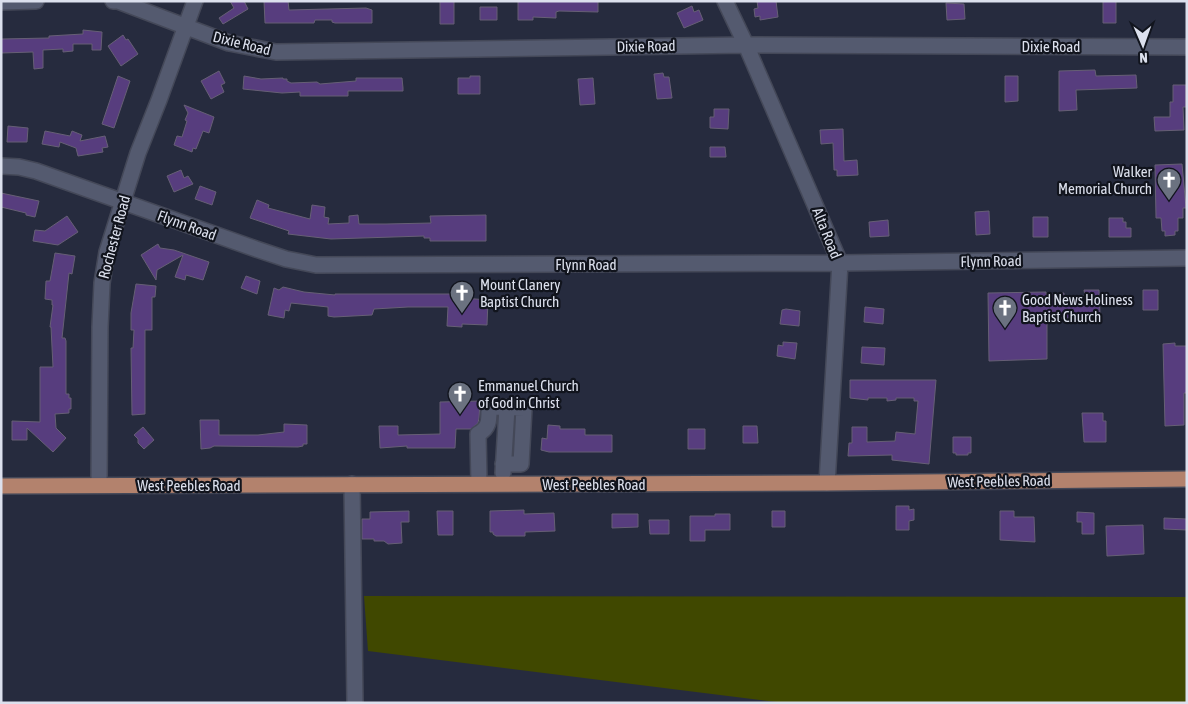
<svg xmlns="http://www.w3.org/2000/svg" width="1188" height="704" font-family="'Asap Condensed',sans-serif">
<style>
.green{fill:#404800}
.building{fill:#573d7e;stroke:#665f75}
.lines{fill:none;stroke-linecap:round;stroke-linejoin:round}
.minor-casing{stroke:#444858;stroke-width:18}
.major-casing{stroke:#444858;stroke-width:18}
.minor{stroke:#545a6f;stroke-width:15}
.major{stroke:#b3826d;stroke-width:15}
.labels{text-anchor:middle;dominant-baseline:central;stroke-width:4.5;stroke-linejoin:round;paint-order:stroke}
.street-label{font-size:15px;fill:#dce0ed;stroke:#11141d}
.poi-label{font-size:15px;fill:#dce0ed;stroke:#11141d;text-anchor:start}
</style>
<rect width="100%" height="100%" fill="#262b3e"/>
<!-- green -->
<path class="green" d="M364,596l823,1v106h-402l-417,-52z"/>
<!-- building -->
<path class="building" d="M230,1h14l4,8 -25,15 -4,-6 15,-10z
M264,1h24l1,9 77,-2 6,2v13h-37l-3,-1v-2h-17l-1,3h-49z
M440,1h14v23h-14z
M518,1h80v11l-39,-1 -3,1v6l-23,-1v3h-15z
M757,1h19l2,16 -18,3v-4l-5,1 -1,-8 4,-1z
M1103,1h13v22h-13z
M946,3l18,1 1,15 -18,1z
M692,6l2,6 5,-2 4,10 -19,8 -7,-15z
M480,7h17v13h-17z
M83,30l19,2 -1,18h-9v-6h-19v7l-10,1v-3l-20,1v18l-9,1 -1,-17 -32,1v-14l48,-1v-2l34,-2z
M123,35l3,5 2,-1 10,15 -17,12 -13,-20z
M1095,70l1,6 40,-1 1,13 -61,2 1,20 -18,1v-40z
M219,71l6,12 -4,2 3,7 -13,7 -10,-18z
M663,73l1,4h5l3,21 -15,1 -3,-25z
M118,76l12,5 -16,47 -12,-4z
M244,76l17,3 22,-1v1h4v2l4,2 26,-1 3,2 36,-3v-3h46l1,10v3h-55v5h-48v-4l-18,1 -39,-4z
M470,76h10v18h-22v-16h12z
M1005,76h13v25l-13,1z
M593,78l2,26 -15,1 -2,-26z
M1173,85h13v22h-3l1,23 -29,1 -1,-14h16v-15h3z
M184,105l30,12 -5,16 -6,-2 -7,18 -3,-1 -1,4 -18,-7 3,-9 5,1 5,-16 -2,-1 3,-7z
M714,109h15l-1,20 -18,-1v-11h4z
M8,126l20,2 -1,14h-20z
M843,129l1,32 13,-1 1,15 -21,1v-6h-3l-1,-27 -12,1 -1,-14z
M45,131l25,5 2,-5 10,4 -2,6 25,-5 3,11 -6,1 1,4 -25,4 -2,-8 -16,-6 -1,5 -17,-3z
M710,147h15l1,10h-16z
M1182,164l4,44h-3v10h-5v13h-3v4l-10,1v-5h-3l-1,-13h-5l-1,-53z
M181,170l3,8 4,-2 5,8 -19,8 -7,-16z
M200,186l16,6 -4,13 -17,-6z
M1,193l38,8 -4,16 -9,-2v-2l-25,-6z
M257,200l12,5 -1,3 42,11 2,-14 13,2 -1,10 5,1 -1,6 21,-1v-7l9,-1 1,9h27l45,-1 -1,-7 56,-1v26h-56v-3h-6v-2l-93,3 -43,-5 1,-3 -39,-13z
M989,211l1,23 -14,1 -1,-23z
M67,216l11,16 -20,13 -25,-4 2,-11 10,1z
M1033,217h15v20h-15z
M1109,218h14v4h3v6h5v9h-22z
M888,220l1,16 -19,1 -1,-15z
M158,244l2,4 14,2 35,12 -6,18 -17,-5 -1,5 -10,-3 8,-22 -26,15 -1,10 -15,-25z
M55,253l20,3 -3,18 -3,-1 -7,65h3l1,3v53h3v4h2v11h-2v4l-14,1 1,14 10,10 -13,14 -26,-24v12h-15v-19l28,1v-55h13l-2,-40h-1l3,-22h-1v-5l-7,-1 1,-18h4z
M246,276l14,5 -3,13 -16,-6z
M136,284l20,2 -1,11h-3v33h-7v84l-13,1 -1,-67h2l1,-18h-3v-17z
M283,287l21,5 31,3v-1h117l11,1v3l25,2 -1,25 -25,-1v3l-15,-1 1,-19h-40l-34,2 -2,6 -38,2 -6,-1v-9l-37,-4 -2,8 -4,-1 -1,8 -16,-3 6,-27 5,2z
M1084,290h15l1,24 -24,1v3h-29v41l-58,2 -1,-68 58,-1v2l18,-1v4l21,-1z
M1143,290h15v20h-15z
M865,307l19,2 -1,15 -19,-2z
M786,309l14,2 -1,15 -19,-2 2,-14z
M783,342l14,1 -2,16 -18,-3 1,-11 5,1z
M1175,343v3h12v47h-3v32l-19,1 -2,-82z
M862,347l23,1 -1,17 -23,-2z
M850,380h86l-7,84 -37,-4v-5l-44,1 1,-13h3v-16h15v15l28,-1 1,-9 19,2 3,-33h-4v-3h-18v2l-9,1v-3h-19v2l-18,-2z
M480,401l-1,17 -1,5 -7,6h-15l-1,19h-48v-2l-27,2 -1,-22h19v9l42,-1v-32z
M1082,413h21v8h3v21h-22z
M200,420h19v15h39l26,-3v-8l23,1v19h-4v2l-5,1 -84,-1 -4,2 -9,1z
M548,425l12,1v3h25v6h27v17h-63l-8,-2 1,-12 5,1z
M743,426h14l1,17h-15z
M143,427l11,13 -10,9 -6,-6v-4l-4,-4z
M688,429h17v20h-17z
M953,437h18v16h-3v2h-12v-2h-3z
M896,506h13v4l5,-1v11l-5,1v9h-13z
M524,510v4l30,-1 1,18 -30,1v4h-29l-3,-2v-2h-3v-21z
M409,511v11h-8l1,21 -14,1 -4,-3h-10v-2h-12v-20h8v-7z
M437,511h16v24h-15z
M772,511h13v16h-13z
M1000,511h14v6h20l1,25 -35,-2z
M1077,512l17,1v21h-12v-12h-5z
M612,514h26v13l-26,1z
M715,514h15v16h-25v11h-15v-25h25z
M1164,518l23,1v11l-23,-1z
M649,520h20v14h-19z
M1143,525l1,29 -37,2 -1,-30z"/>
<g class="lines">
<defs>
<path id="minor" d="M113,1h5l111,42 47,9 470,-7 441,2
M725,1l21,44 94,218 -13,220
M1,2l35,-1
M1,166l18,1 17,4 220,78 30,10 30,6 524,-2 347,-5
M503,473l4,-65
M352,484l3,219
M479,484l-1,-50c12,-6 11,-15 11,-27l35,1 -3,56h-18
M99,485l1,-158 2,-44 5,-31 31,-99 21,-53 36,-99"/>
<path id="major" d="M1,486l826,-3 360,-4"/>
</defs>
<!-- minor casing -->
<use href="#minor" class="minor-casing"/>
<!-- major casing -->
<use href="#major" class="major-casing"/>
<!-- minor -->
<use href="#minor" class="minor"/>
<!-- major -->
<use href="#major" class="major"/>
</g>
<!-- icons -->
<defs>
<symbol id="church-pin" viewBox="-11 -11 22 30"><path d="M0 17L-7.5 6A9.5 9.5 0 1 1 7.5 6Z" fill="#6b7280" stroke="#11141d"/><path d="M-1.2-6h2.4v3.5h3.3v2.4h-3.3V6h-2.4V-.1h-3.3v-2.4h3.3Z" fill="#fff"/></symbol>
</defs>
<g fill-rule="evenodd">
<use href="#church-pin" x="1155" y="166" width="28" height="38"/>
<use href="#church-pin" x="448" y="279" width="28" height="38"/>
<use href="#church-pin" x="991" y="294" width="28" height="38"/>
<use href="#church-pin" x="446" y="380" width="28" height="38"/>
</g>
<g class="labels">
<!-- street labels -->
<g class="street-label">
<text transform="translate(242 43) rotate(14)">Dixie Road</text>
<text transform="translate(646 46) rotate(-1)">Dixie Road</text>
<text x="1051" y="46">Dixie Road</text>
<text transform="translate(187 225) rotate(20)">Flynn Road</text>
<text transform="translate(827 233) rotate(68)">Alta Road</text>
<text transform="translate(114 237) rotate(-75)">Rochester Road</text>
<text transform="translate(991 261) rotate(-1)">Flynn Road</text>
<text x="586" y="264">Flynn Road</text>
<text transform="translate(999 481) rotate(-1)">West Peebles Road</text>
<text x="594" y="484">West Peebles Road</text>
<text x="189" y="485">West Peebles Road</text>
</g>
<!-- poi labels -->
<g class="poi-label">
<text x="1152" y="171" text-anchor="end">Walker<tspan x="1152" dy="17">Memorial Church</tspan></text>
<text x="480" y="284">Mount Clanery<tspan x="480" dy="17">Baptist Church</tspan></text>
<text x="1022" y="299">Good News Holiness<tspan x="1022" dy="17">Baptist Church</tspan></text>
<text x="478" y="385">Emmanuel Church<tspan x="478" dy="17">of God in Christ</tspan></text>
</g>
</g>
<!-- border -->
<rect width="1188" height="704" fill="none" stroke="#dce0ed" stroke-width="5"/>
<!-- north arrow -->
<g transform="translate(1143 45) rotate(178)" stroke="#11141d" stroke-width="4" paint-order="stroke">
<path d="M0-4L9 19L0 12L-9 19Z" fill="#dce0ed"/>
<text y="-8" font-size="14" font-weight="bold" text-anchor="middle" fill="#dce0ed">N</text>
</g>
</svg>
